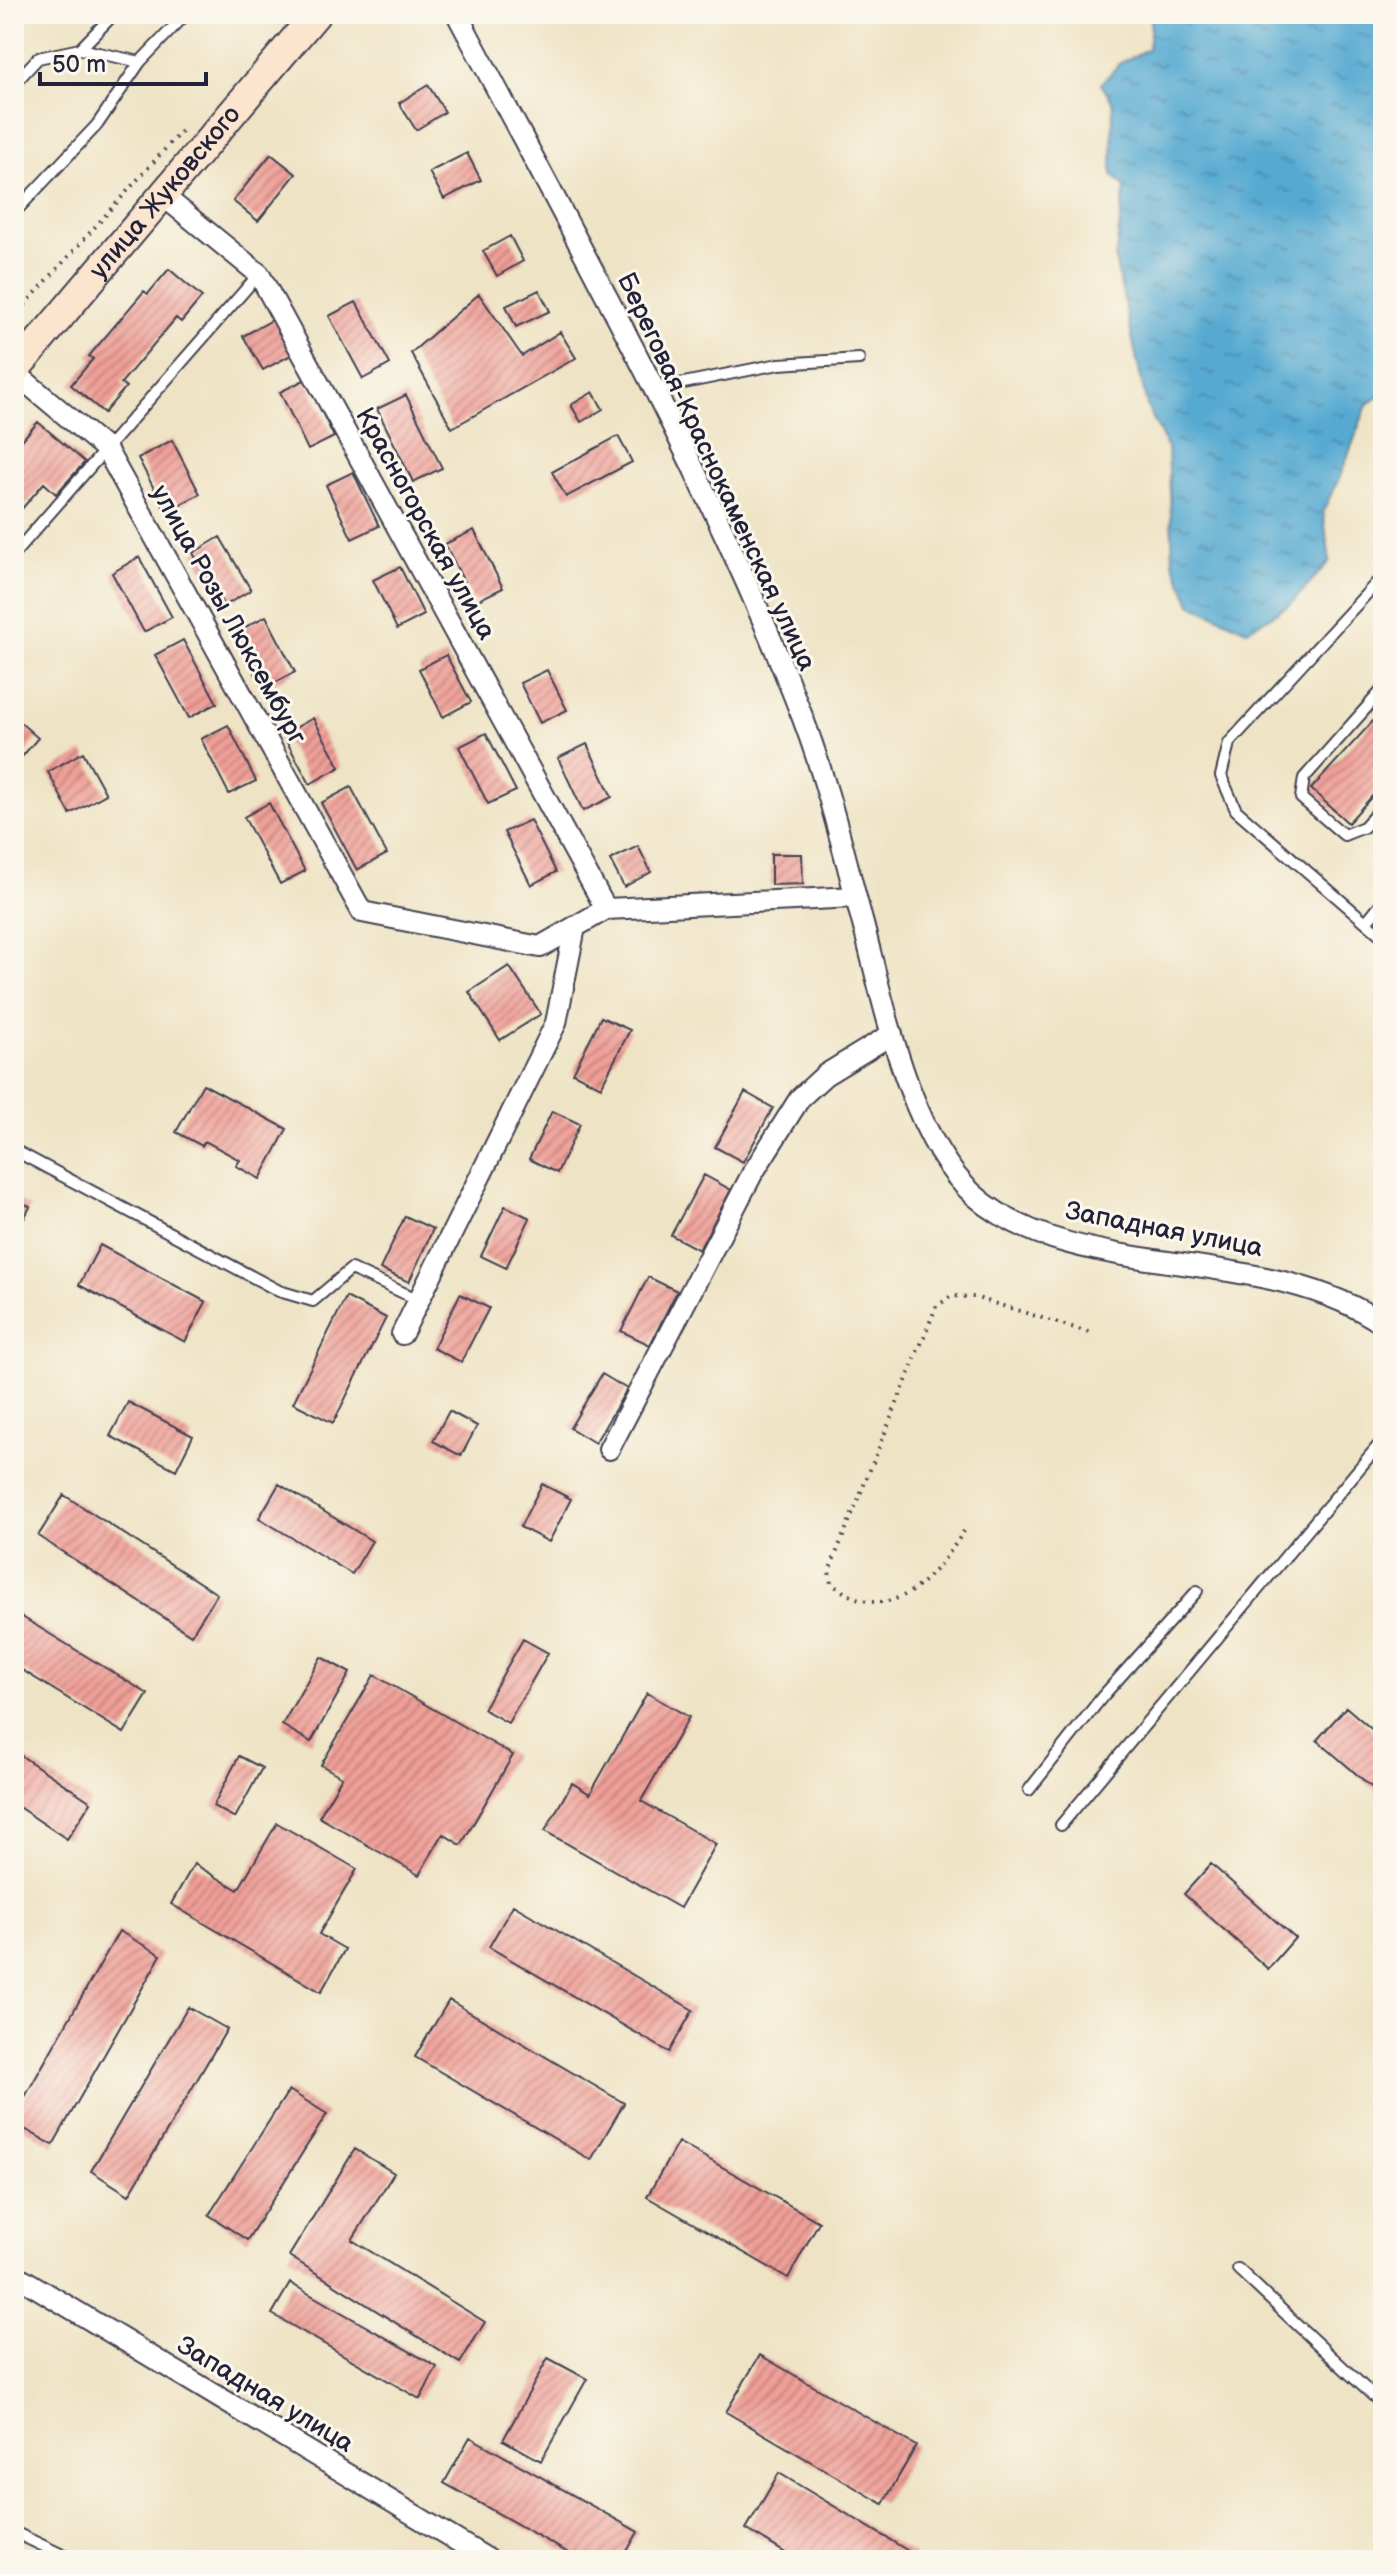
<svg xmlns="http://www.w3.org/2000/svg" width="1397" height="2574" font-family="'Balsamiq Sans',sans-serif">
<style>
.water{fill:url(#water-ripples);stroke:#3c6686;stroke-width:2}
.building{fill:url(#building-hatch)}
.lines{fill:none;stroke-linecap:round;stroke-linejoin:round}
.lane-casing{stroke:#413f50;stroke-width:14}
.street-casing{stroke:#413f50;stroke-width:24}
.secondary-casing{stroke:#413f50;stroke-width:32}
.path{stroke:#413f50;stroke-width:4;stroke-dasharray:2 6;stroke-linecap:butt}
.lane{stroke:#fff;stroke-width:10}
.street{stroke:#fff;stroke-width:20}
.secondary{stroke:#fce5cf;stroke-width:28}
.labels{text-anchor:middle;dominant-baseline:central;stroke-width:6;stroke-linejoin:round;paint-order:stroke}
.street-label{font-size:26px;fill:#22223b;stroke:#fbf7ec}
</style>
<defs>
<pattern id="water-ripples" width="26" height="14" patternUnits="userSpaceOnUse" patternTransform="scale(2)"><rect width="26" height="14" fill="#57aad2"/><path d="M2 4q2-2 4 0t4 0M15 11q2-2 4 0t4 0" fill="none" stroke="#488aac"/></pattern>
<pattern id="building-hatch" width="6" height="6" patternUnits="userSpaceOnUse" patternTransform="scale(2)"><rect width="6" height="6" fill="#ef9f97"/><path d="M-1 1l2-2M0 6l6-6M5 7l2-2" fill="none" stroke="#c1817c"/></pattern>
</defs>
<rect width="100%" height="100%" fill="#fbf7ec"/>
<filter id="ink" filterUnits="userSpaceOnUse"><feTurbulence type="fractalNoise" baseFrequency=".0125" numOctaves="2"/><feDisplacementMap in="SourceGraphic" scale="16" xChannelSelector="R" yChannelSelector="G"/><feConvolveMatrix kernelMatrix="1 2 1 2 8 2 1 2 1" color-interpolation-filters="sRGB"/></filter>
<filter id="wash" filterUnits="userSpaceOnUse"><feTurbulence type="fractalNoise" baseFrequency=".006" numOctaves="4" result="noise"/><feDisplacementMap in="SourceGraphic" scale="32" xChannelSelector="R" yChannelSelector="G"/><feGaussianBlur stdDeviation="1.8" result="paint"/><feColorMatrix in="noise" values="0 0 0 0 0 0 0 0 0 0 0 0 0 0 0 0 0 1.4 0 .05"/><feComposite in="paint" operator="in"/></filter>
<g filter="url(#wash)">
<rect width="100%" height="100%" fill="#eee3c4"/>
<!-- water -->
<path class="water" d="M1152,14h231v380l-16,11 -26,69 -18,37 7,50 -40,44 -43,25 -56,-26 -18,-42 -5,-113 -21,-43 -32,-147 10,-72 -13,-13 1,-71 -12,-19 19,-21 28,-14z"/>
<g id="blocks">
<!-- building -->
<path class="building" d="M428,85l17,27 -29,18 -17,-27z
M467,153l14,27 -37,19 -15,-27z
M271,154l25,20 -38,47 -25,-20z
M510,236l13,25 -26,15 -14,-25z
M169,269l33,28 -21,25 -5,-4 -55,65 5,4 -22,26 -33,-28 22,-26 -4,-3 55,-65 4,3z
M539,290l11,21 -34,16 -10,-21z
M479,294l43,62 38,-24 16,26 -124,70 -41,-75z
M356,302l34,62 -27,15 -34,-63z
M274,319l19,35 -30,16 -20,-34z
M306,379l28,58 -26,13 -28,-58z
M593,392l10,17 -22,13 -10,-17z
M406,395l36,73 -29,14 -36,-73z
M38,422l47,40 -29,32 -12,-11 -30,35v-69z
M618,436l14,26 -66,35 -14,-25z
M172,440l28,54 -34,18 -28,-54z
M353,472l26,54 -27,13 -26,-54z
M474,530l29,58 -29,14 -29,-58z
M220,537l31,53 -27,16 -31,-53z
M139,557l33,60 -28,15 -32,-59z
M400,567l24,48 -27,14 -24,-49z
M266,616l29,56 -32,17 -29,-56z
M183,640l34,63 -28,15 -34,-63z
M446,655l25,47 -28,15 -24,-48z
M547,670l20,40 -27,13 -20,-40z
M1383,710v74l-35,39 -37,-34z
M14,717l24,21 -24,28z
M313,718l27,49 -30,17 -27,-49z
M228,725l28,56 -27,13 -28,-55z
M486,733l30,58 -28,13 -29,-57z
M587,744l25,53 -29,14 -25,-53z
M83,752l23,42 -36,20 -22,-42z
M351,787l36,67 -30,16 -36,-67z
M269,803l36,68 -25,13 -36,-67z
M530,820l26,52 -25,13 -27,-53z
M638,846l13,26 -27,15 -14,-27z
M771,854h31l1,30 -32,1z
M509,966l32,48 -41,26 -31,-48z
M601,1017l29,13 -29,57 -28,-14z
M203,1084l84,45 -27,50 -24,-13 4,-6 -35,-19 -3,5 -26,-14z
M745,1092l28,16 -30,54 -28,-15z
M552,1111l28,13 -23,49 -28,-14z
M704,1175l27,15 -32,60 -28,-15z
M14,1198l16,9 -16,31z
M505,1206l25,12 -24,50 -25,-12z
M405,1216l28,13 -24,53 -29,-13z
M100,1245l106,57 -21,40 -106,-57z
M648,1277l29,14 -27,54 -29,-14z
M460,1294l29,14 -28,54 -28,-14z
M346,1297l40,21 -53,105 -40,-20z
M602,1374l25,15 -32,54 -25,-15z
M128,1402l65,34 -17,34 -66,-34z
M449,1411l28,15 -16,30 -28,-15z
M279,1484l93,57 -20,33 -93,-56z
M542,1484l29,15 -22,43 -29,-15z
M64,1495l153,99 -26,41 -153,-99z
M14,1612l134,82 -24,39 -110,-68z
M523,1639l25,14 -40,70 -25,-14z
M321,1657l29,16 -39,69 -29,-17z
M374,1675l139,80 -52,90 -18,-11 -24,41 -100,-58 23,-40 -21,-12z
M647,1693l42,24 -48,84 75,43 -36,64 -135,-77 27,-48 18,11z
M1346,1707l37,32v58l-66,-57z
M14,1751l77,51 -24,37 -53,-35z
M239,1756l23,12 -27,50 -22,-12z
M277,1823l80,46 -38,65 26,15 -24,43 -150,-88 23,-40 44,26z
M1211,1864l84,74 -27,31 -84,-75z
M513,1905l180,105 -24,42 -180,-105z
M119,1931l42,24 -108,190 -39,-22v-7z
M449,2000l175,103 -33,57 -176,-103z
M188,2007l39,22 -98,166 -38,-24z
M289,2090l38,24 -80,126 -38,-25z
M678,2142l141,80 -31,56 -141,-81z
M355,2149l39,24 -42,67 133,82 -25,41 -171,-107z
M290,2283l147,84 -17,32 -148,-85z
M760,2355l156,91 -33,58 -157,-92z
M548,2358l39,21 -46,82 -38,-21z
M470,2437l168,95 -16,28h-41l-137,-77z
M779,2473l136,82 -3,5h-115l-51,-31z
M14,2549l22,11h-22z"/>
</g>
</g>
<g filter="url(#ink)">
<use href="#blocks" fill-opacity="0" stroke="#413f50" stroke-width="2"/>
<g class="lines">
<defs>
<path id="lane" d="M80,49l34,-35
M14,84l24,-26 42,-9 60,13
M14,213l83,-88 43,-63 46,-48
M654,389l125,-25 80,-5
M14,554l245,-280
M1383,576l-154,167 -8,33 15,34 147,127
M1383,689l-79,89 -3,20 43,37 20,-8 19,-21
M1366,922l17,-21
M14,1150l265,141 34,10 38,-32 68,31
M1029,1790l73,-93 95,-106
M1061,1825l322,-385
M1238,2269l145,136
M14,2532l59,28"/>
<path id="street" d="M457,14c121,230 251,459 345,702 26,68 42,138 61,208 21,80 47,214 111,271 101,90 290,47 409,129
M161,194l98,80 347,635
M14,372l92,77 256,463 178,35 66,-38 249,-12
M402,1334l154,-311 19,-96
M609,1449l143,-275 48,-76 25,-23 67,-41
M14,2274l475,286"/>
<g id="secondary">
<path id="s1" d="M14,371l302,-357"/>
</g>
</defs>
<!-- lane casing -->
<use href="#lane" class="lane-casing"/>
<!-- street casing -->
<use href="#street" class="street-casing"/>
<!-- secondary casing -->
<use href="#secondary" class="secondary-casing"/>
<!-- path -->
<path class="path" d="M14,317l170,-189
M964,1531c-32,50 -74,99 -133,52l-2,-12 107,-264 15,-11 23,1 117,36"/>
<!-- lane -->
<use href="#lane" class="lane"/>
<!-- street -->
<use href="#street" class="street"/>
<!-- secondary -->
<use href="#secondary" class="secondary"/>
</g>
</g>
<g class="labels">
<!-- street labels -->
<g class="street-label">
<text stroke="none"><textPath href="#s1" startOffset="234">улица Жуковского</textPath></text>
<text transform="translate(716 472) rotate(65)">Береговая-Краснокаменская улица</text>
<text transform="translate(425 524) rotate(61)">Красногорская улица</text>
<text transform="translate(228 615) rotate(61)">улица Розы Люксембург</text>
<text transform="translate(1164 1230) rotate(11)">Западная улица</text>
<text transform="translate(265 2395) rotate(31)">Западная улица</text>
</g>
</g>
<!-- margin -->
<rect width="1397" height="2574" fill="none" stroke="#fbf7ec" stroke-width="48"/>
<!-- scale -->
<path d="M40 72v12h166v-12" fill="none" stroke="#22223b" stroke-width="4"/>
<text x="52" y="72" font-size="24" fill="#22223b" stroke="#fbf7ec" stroke-width="6" paint-order="stroke">50 m</text>
</svg>
